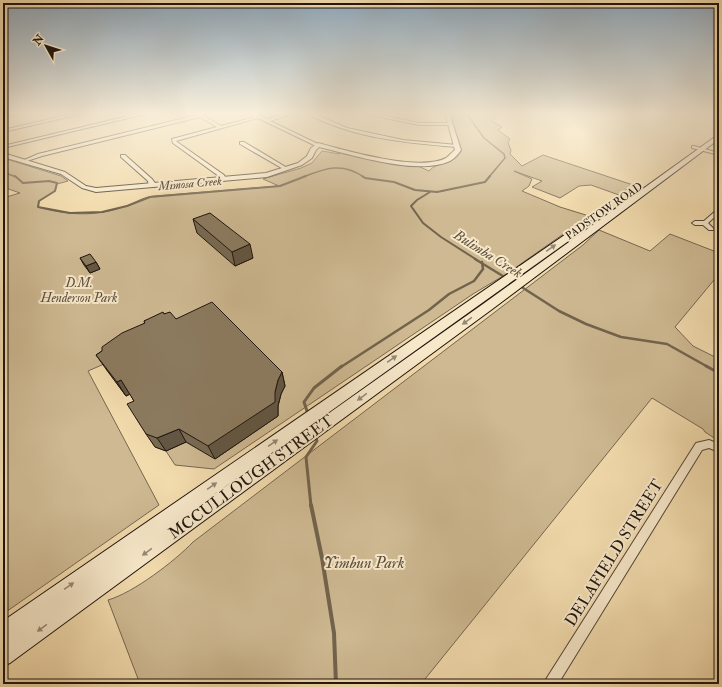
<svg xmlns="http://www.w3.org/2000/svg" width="722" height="687" font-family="'IM FELL Double Pica',serif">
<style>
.green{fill:#ceb992;stroke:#766650}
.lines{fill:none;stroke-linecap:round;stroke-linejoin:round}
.stream-far4{stroke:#72634d;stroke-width:1.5}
.stream-far3{stroke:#72634d;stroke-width:2}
.stream-far2{stroke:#72634d;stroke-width:2.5}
.stream-far1{stroke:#72634d;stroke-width:3}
.stream{stroke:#72634d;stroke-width:4}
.minor-casing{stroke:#534635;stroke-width:2}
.tertiary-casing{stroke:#534635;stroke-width:2}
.secondary-casing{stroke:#1e140d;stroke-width:2}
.minor{fill:#f7e8ca;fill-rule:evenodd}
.tertiary{fill:#f7e8ca;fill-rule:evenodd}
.secondary{fill:#f7e8ca;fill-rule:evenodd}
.wall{fill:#786a53;stroke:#1e140d}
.shaded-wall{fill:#625643;stroke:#1e140d}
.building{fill:#8c7b60;stroke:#1e140d}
.oneway{fill:#958975}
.labels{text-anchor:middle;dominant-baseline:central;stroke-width:4;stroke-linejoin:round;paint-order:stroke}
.far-street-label{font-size:11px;fill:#1e140d;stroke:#f7e8ca}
.far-water-label{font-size:12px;font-style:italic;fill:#5d4f3d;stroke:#f7e8ca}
.park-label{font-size:13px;font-style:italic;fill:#5c4e3c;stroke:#f7e8ca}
.water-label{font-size:14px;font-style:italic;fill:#5d4f3d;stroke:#f7e8ca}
.near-street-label{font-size:16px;fill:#1e140d;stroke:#f7e8ca}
.near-park-label{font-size:16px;font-style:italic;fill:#5c4e3c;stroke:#f7e8ca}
</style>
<rect width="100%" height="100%" fill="#f2dbad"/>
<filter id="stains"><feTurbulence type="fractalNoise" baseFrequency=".005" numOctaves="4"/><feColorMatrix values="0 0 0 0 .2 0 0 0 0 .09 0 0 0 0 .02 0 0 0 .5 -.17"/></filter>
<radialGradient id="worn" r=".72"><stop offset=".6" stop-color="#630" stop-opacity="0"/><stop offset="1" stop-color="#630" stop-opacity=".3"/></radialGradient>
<!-- green -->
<path class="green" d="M453,113h25c6,6 13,2 20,1l-6,7 10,6 -4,3 12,9 -2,4 3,7 -1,4 12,12 21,-11 90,30 -14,10 -28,-10 -12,1 -19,12 -28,-11 10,-6 -28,-10 18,8 -3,7 -7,5 38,16 29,9 -81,57 -35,21 -259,175 -39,-4 -9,-14 -11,-4 -19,-29 7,-3 -13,-21 -4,2 -20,-27 5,-4v-4l-23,10 71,134 -156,109v-416l17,-5 -17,-6v-29l58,18 7,5 -11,3 -2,7 -16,10 -1,6c28,8 57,10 85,0 11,-3 19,-10 31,-11l125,-10 -16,-7 38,-11 11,-5 10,-12 18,3 -3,-3 70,15h11l11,5c8,-10 25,-6 32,-19 -1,-13 -10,-26 -8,-39z
M599,230l51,21 20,-17 49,19v21l-44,53 18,19 26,13v82l-14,-9 -2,-3 -51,-31 -231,286h-281l-32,-84c25,-7 67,-39 85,-58l390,-297z"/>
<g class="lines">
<!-- stream-far4 -->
<path class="stream-far4" d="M466,113l18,25 20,16 1,4 -16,19
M3,172l13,5
M303,177c23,-9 39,-15 61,0"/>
<!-- stream-far3 -->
<path class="stream-far3" d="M15,176l8,7 26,-2 8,2 -2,8 -16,10 -1,6 32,6 32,-1 25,-6 23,-9 130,-11 26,-10
M362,176l3,2 29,4 21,8 22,2 48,-10 5,-6
M430,192l-13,8 -6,6 12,17 18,14 36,23"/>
<!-- stream-far2 -->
<path class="stream-far2" d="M475,259l41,25
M520,286l39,25 27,13 35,13 46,7 41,23
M341,367l88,-57 20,-16 25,-13 9,-12 -1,-7"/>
<!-- stream-far1 -->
<path class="stream-far1" d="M706,366l13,7
M308,414l-4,-12 10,-14 28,-22
M311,506l-5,-49 11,-16 -2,-5"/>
<!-- stream -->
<path class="stream" d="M311,505l11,53 12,75 2,51"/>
<defs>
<path id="minor" d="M14,113h8l-19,5v-2z
M76,113h9l-82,19v-2z
M141,113h8l-146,35v-2z
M194,113h5l22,13 34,-9 -7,-4h6l13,6 21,-6h7l-25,8 50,24 -4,1 -58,-28 -82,23 1,1 47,33 2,4 -3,2 -2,-1 -1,-3 -47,-34 -1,-4 45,-12 -17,-10 -158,39 -18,6 -2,-1 16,-7 159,-39z
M306,113h6l35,15 56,12 54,5 2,1 -2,1c-51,-4 -105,-9 -151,-34z
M361,113h10l48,10h30l2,1 -2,1h-30z
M240,142h4l45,27 -4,1 -45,-26z
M694,146l25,7v2l-27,-7v-2z
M121,155h4l27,24 3,4 -2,4h-4l-1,-6 -27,-24z
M719,208v5l-11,10 6,6 -1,1h-4l-6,-5h-8l-3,-2 3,-2h9z
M709,440l10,4v8l-10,-4 -7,2 -144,234h-15l153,-241z"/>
<path id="tertiary" d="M445,113h4l12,37c-3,4 -7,9 -11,11 -32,15 -97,-6 -131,-14l-3,3 -4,8 -10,7 -35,12 -171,15 -14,-4 -21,-14 -58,-17v-4l62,19 21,14 10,2 170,-15 32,-10 9,-7 4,-8 7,-5c30,8 101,29 128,15 3,-2 6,-6 9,-8z"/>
<path id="secondary" d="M719,134v5l-228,171 -481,353 -7,3v-22l2,-2 -2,1v-22l582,-400h6l1,2 -1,2 -410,293 302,-214z"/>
</defs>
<!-- minor casing -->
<use href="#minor" class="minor-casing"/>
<!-- tertiary casing -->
<use href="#tertiary" class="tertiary-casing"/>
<!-- secondary casing -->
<use href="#secondary" class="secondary-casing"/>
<!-- minor -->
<use href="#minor" class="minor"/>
<!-- tertiary -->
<use href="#tertiary" class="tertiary"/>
<!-- secondary -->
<use href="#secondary" class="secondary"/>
</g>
<!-- wall -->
<path class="wall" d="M193,219l60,39 -18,8 -38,-33z
M80,258l16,4 4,7 -10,4 -6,-8z
M164,314l12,5 106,53 3,14 -4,8 -3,12v10l-63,43 -29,-17 -20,9 -11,-4 -9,-13 -12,-33 -4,-7 -4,2 -20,-27 -10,-14 49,-32 -1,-2z"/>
<!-- shaded-wall -->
<path class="shaded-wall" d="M250,244l3,14 -18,8 -3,-14z
M96,262l4,7 -10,4 -4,-7z
M282,372l3,14 -4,8 -3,12v10l-63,43 -7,-13 67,-54 3,-12z
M121,380l9,14 -4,2 -9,-14z
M179,429l7,13 -20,9 -9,-13z"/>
<!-- building -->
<path class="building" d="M210,213l40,31 -18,8 -39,-33z
M90,254l6,8 -10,4 -6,-8z
M212,302l70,70 -4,8 -3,12v10l-67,44 -29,-17 -22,9 -11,-4 -19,-30 7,-3 -13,-21 -4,2 -21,-27 6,-4v-4l20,-14 23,-10 -1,-2 19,-9 1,2 6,-2 6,7z"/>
<!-- one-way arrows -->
<defs><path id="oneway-solid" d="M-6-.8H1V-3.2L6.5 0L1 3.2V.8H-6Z"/></defs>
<g class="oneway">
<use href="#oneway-solid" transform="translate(551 248) rotate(-35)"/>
<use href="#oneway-solid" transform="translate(467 321) rotate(144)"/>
<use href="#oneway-solid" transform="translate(392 359) rotate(-35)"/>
<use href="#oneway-solid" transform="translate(362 397) rotate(144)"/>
<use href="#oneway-solid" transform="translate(273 443) rotate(-35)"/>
<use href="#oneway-solid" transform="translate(212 486) rotate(-35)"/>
<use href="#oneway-solid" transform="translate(147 552) rotate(144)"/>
<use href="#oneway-solid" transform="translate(69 586) rotate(-35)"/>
<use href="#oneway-solid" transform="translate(42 628) rotate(144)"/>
</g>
<!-- sky -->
<linearGradient id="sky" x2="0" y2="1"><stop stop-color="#8fa8bb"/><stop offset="0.54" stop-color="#f9efda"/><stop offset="1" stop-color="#f9efda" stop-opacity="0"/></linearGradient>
<rect width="722" height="210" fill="url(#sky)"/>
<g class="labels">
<!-- far-street labels -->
<g class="far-street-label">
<text transform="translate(604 211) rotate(-35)">PADSTOW ROAD</text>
</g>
<!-- far-water labels -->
<g class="far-water-label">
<text transform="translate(190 184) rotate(-5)">Mimosa Creek</text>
</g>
<!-- park labels -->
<g class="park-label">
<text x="79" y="283">D.M.<tspan x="79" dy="15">Henderson Park</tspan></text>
</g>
<!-- water labels -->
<g class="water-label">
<text transform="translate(488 254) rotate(32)">Bulimba Creek</text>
</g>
<!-- near-street labels -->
<g class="near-street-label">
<text transform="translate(251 477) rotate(-36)">MCCULLOUGH STREET</text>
<text transform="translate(614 553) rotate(-58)">DELAFIELD STREET</text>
</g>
<!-- near-park labels -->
<g class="near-park-label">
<text x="364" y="563">Yimbun Park</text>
</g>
</g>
<!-- margin -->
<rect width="722" height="687" fill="none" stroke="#f2dbad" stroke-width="16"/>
<rect x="4" y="4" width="714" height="679" fill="none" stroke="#1e140d" stroke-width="2"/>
<rect x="8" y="8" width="706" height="671" fill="none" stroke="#1e140d"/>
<!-- north arrow -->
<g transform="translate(46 46) rotate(309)" stroke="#f7e8ca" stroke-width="3" paint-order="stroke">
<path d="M0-3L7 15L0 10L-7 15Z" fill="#1e140d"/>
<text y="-6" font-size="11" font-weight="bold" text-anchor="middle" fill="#1e140d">N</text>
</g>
<rect width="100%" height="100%" filter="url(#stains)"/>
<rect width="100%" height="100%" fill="url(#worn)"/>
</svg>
